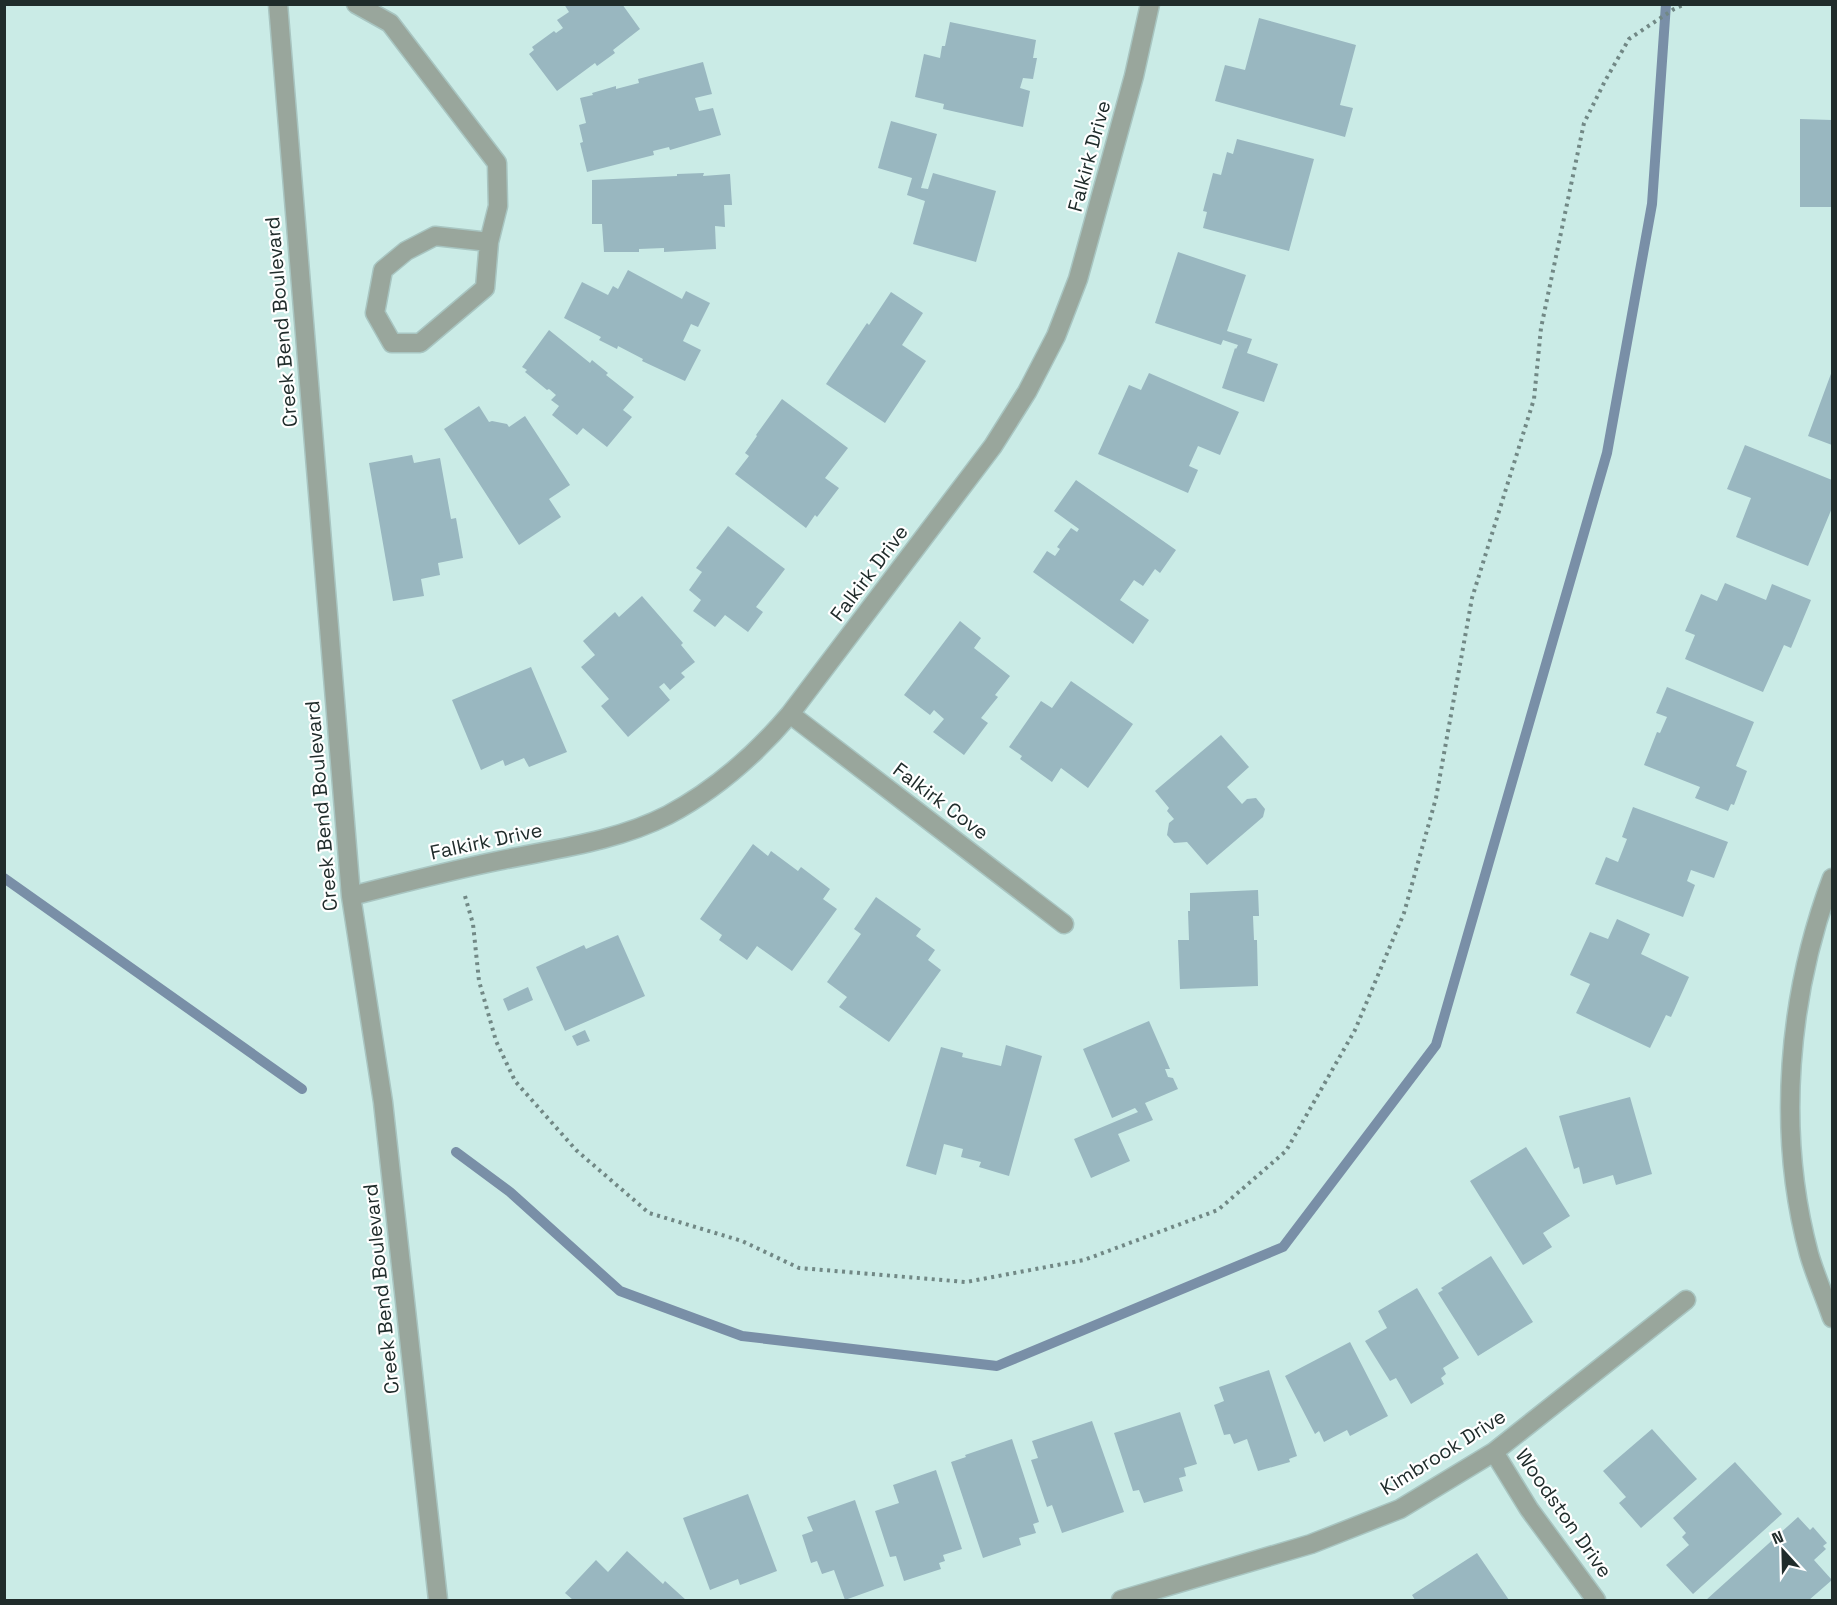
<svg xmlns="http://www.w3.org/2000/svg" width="1837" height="1605" font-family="'Space Grotesk',sans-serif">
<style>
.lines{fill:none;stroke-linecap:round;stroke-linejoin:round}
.stream{stroke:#798fa7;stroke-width:10}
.building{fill:#99b7c0}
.minor-casing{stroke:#a8c5c1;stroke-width:21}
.path{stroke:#718885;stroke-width:4;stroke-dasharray:3 4.5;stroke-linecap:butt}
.minor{stroke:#99a69c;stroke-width:18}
.labels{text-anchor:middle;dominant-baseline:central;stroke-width:4.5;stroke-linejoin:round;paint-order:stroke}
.street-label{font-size:20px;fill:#202c2b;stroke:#fff}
</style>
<rect width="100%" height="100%" fill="#caebe6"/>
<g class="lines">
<!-- stream -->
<path class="stream" d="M4,878l298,211
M456,1152l54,40 110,99 122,45 255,30 286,-119 153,-202 171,-592 45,-249 14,-200"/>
</g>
<!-- building -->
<path class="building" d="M564,4h58l18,25 -27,21 2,3 -18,13 -2,-3 -38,28 -28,-37 5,-4 -2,-3 22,-16 2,2 7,-5 -6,-8 12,-8z
M1259,18l97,27 -16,60 13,3 -8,29 -130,-36 10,-36 20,5z
M950,22l86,18 -3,18h4l-4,21 -10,-1 -3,10 10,3 -7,36 -80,-18 1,-5 -29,-7 9,-43 16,4 2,-12h3z
M703,62l9,32 -17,4 4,13 14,-3 8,27 -51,15 -1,-3 -16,4 1,4 -67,17 -7,-29 3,-1 -4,-17 7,-2 -6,-25 13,-3 -1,-2 24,-7v3l23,-6 -1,-4z
M1800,119l32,1v87h-32z
M891,121l46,13 -16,54 7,1 5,-16 63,18 -20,71 -63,-18 12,-43 -18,-6 5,-17 -34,-10z
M1237,139l77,20 -25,92 -86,-23 4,-16 -4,-1 10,-38 8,2 6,-23 6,2z
M704,173l-1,3 27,-2 2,31h-8l1,22 -10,-1 1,23 -52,3v-4l-25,1v3h-35l-2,-28h-10v-44l85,-4v-2z
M1178,252l68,23 -19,56 25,8 -5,14 31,11 -14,38 -42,-14 13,-40 1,1 2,-4 -15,-5 -2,5 -66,-22z
M628,270l54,29 4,-8 24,12 -12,24 -7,-3 -8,17 18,9 -16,31 -43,-20 1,-2 -25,-13 -1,3 -18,-9 2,-3 -37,-19 18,-36 26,13 5,-9 5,3z
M891,292l32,21 -21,32 24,16 -41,62 -59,-39 41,-61 2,2z
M549,330l41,33 2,-3 16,13 -2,2 28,22 -11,13 9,7 -25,30 -24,-19 -6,7 -25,-20 7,-9 -8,-6 5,-5 -7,-6 -2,1 -22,-18 2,-2 -5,-3z
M1832,371v74l-24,-9z
M1149,373l90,39 -19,43 -22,-9 -9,20 9,4 -10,23 -90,-39 31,-69 12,5z
M782,399l66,49 -23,30 14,10 -22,29 -2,-2 -9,13 -71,-54 14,-18 -4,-3 12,-17 -1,-1z
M479,406l10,16 3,-1 15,3 2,3 16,-11 45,69 -21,14 12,18 -42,28 -75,-116z
M1745,445l87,35v28l-24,58 -72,-29 15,-39 -24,-9z
M412,455l2,8 26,-5 11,61 5,-1 7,40 -25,5 2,12 -19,4 3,17 -31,5 -24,-138z
M1076,480l100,70 -16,23 -5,-4 -12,17 -9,-6 -14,20 29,20 -16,24 -100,-72 14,-21 8,5 5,-7 -3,-2 14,-19 6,4 2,-3 -25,-18z
M728,526l57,43 -29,38 7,5 -15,20 -23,-17 -10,12 -22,-16 8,-11 -12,-10 13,-18 -6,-4z
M1725,583l41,17 6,-16 39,16 -20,48 -7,-3 -21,47 -78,-33 10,-24 -10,-4 16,-37 16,7z
M642,596l41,47 -2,2 14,17 -14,11 4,4 -15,13 -6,-7 -5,4 11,13 -42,37 -27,-31 8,-7 -28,-32 14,-12 -12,-14 32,-29 4,5z
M960,621l21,17 -7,10 36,28 -15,19 3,2 -17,21 7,5 -24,32 -31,-23 11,-13 -10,-9 -4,5 -26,-20z
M531,667l36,85 -38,15 -5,-9 -19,8 -2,-6 -22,10 -29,-70z
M1071,681l62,43 -45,64 -27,-20 -9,14 -32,-23 2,-3 -13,-9 32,-46 11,7z
M1667,687l87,35 -18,44 11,5 -13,34 -3,-1 -3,7 -33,-13 5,-11 -56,-22 13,-33 3,1 7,-16 -11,-4z
M1221,735l28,32 -22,20 15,17 5,-5 9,-1 9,11 -2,8 -56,48 -20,-23 -13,1 -7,-8 2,-12 5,-4 -7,-8 2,-3 -14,-17z
M1633,807l95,35 -14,36 -23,-8 -4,11 8,4 -12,32 -88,-33 11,-27 12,5 9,-23 -5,-2z
M753,844l15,12 3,-5 27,20 3,-4 29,22 -7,10 14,10 -45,62 -35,-25 -10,14 -28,-20 3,-5 -22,-16z
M1258,890l1,26h-6l1,24h3l1,46 -78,3 -2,-49h11l-1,-29h2v-18z
M876,897l45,32 -5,7 19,14 -7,10 13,10 -52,72 -50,-35 8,-10 -20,-15 34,-48 -7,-5z
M1617,919l33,15 -9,20 48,23 -18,40 -5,-2 -16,33 -74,-35 14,-29 -20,-9 20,-43 18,7z
M618,935l27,61 -80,35 -29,-64 48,-22 2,4z
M528,987l5,13 -25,11 -5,-12z
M1149,1021l21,48h-5l3,8 5,1 5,11 -33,14 8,17 -35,14 12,27 -39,17 -17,-39 64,-27 -3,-4 -23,10 -29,-69z
M585,1030l5,11 -13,5 -5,-10z
M1006,1045l36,11 -33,120 -30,-9 2,-5 -20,-5 2,-8 -19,-5 -8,31 -30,-9 35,-119 22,6 -1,4 39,9z
M1630,1097l22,77 -36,11 -3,-10 -30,9 -4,-17 -5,2 -15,-53z
M1526,1147l44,69 -27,17 9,14 -29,18 -53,-84z
M1491,1256l42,66 -55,34 -40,-63 5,-3 -2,-2z
M1417,1288l42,70 -16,10 3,6 -5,4 3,6 -33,20 -15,-26 -6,3 -25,-40 22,-13 -9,-17z
M1350,1342l38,74 -38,20 -3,-6 -23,12 -5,-11 -4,3 -30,-58z
M1269,1370l28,86 -8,3 1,3 -32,9 -11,-32 -13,5 -4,-10 -6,1 -10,-30 10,-4 -5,-14z
M1180,1412l17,52 -13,4 2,8 -7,2 4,13 -39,12 -5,-13 -6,1 -19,-58z
M1092,1421l32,91 -62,21 -10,-28 -5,2 -16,-47 7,-2 -6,-17z
M1652,1429l45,50 -56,49 -22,-25 7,-6 -23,-26z
M1012,1439l27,83 -6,2 3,9 -17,5 2,7 -38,13 -32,-96 15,-5 -1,-2z
M1735,1462l47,52 -89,80 -27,-29 23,-20 -7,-8 4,-4 -13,-15z
M936,1470l26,79 -19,6 2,6 -6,2 2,6 -37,12 -8,-25 -6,1 -15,-46 24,-8 -6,-18z
M748,1494l29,77 -37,14 -2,-6 -28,11 -27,-72z
M855,1500l29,86 -39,14 -11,-30 -12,4 -5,-13 -6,2 -9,-28 11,-4 -6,-14z
M1798,1517l12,13 3,-3 14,16 -4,3 3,3 -12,11 18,20 -23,20h-103z
M627,1551l36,33 2,-3 21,19h-113l-8,-7 31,-33 12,12z
M1477,1553l32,47h-94l-3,-5z"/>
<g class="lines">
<defs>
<path id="minor" d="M278,4l73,892 32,206 55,498
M356,4l34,19 107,140 1,43 -9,36 -4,46 -65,55h-28l-17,-30 8,-43 23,-19 29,-15 54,6
M790,714l274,210
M1832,878c-44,117 -56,254 -23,376 6,21 16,43 23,64
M351,896c48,-12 97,-25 146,-35 57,-12 118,-19 171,-46 47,-25 88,-61 122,-101l203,-268 34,-54 29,-56 22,-57 56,-203 16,-72
M1494,1452l35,57 67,91
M1121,1600l190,-56 89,-35 94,-57 192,-152"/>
</defs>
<!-- minor casing -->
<use href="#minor" class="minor-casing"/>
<!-- path -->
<path class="path" d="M465,896l8,28 6,57 17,60 19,40 61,69 73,63 93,28 57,27 167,14 118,-22 134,-50 68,-59 69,-121 49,-117 32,-115 36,-200 62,-199 7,-71 43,-205 21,-42 24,-42 45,-30 11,-5"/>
<!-- minor -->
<use href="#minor" class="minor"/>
</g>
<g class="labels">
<!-- street labels -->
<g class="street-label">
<text transform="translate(1089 156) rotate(-75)">Falkirk Drive</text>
<text transform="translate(281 322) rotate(-95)">Creek Bend Boulevard</text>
<text transform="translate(869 573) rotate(-53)">Falkirk Drive</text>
<text transform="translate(941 801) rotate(37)">Falkirk Cove</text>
<text transform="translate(321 806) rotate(-95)">Creek Bend Boulevard</text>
<text transform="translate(486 841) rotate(-12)">Falkirk Drive</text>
<text transform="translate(381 1289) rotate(-96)">Creek Bend Boulevard</text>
<text transform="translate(1443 1452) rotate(-32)">Kimbrook Drive</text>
<text transform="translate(1564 1513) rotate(55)">Woodston Drive</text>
</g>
</g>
<!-- border -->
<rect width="1837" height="1605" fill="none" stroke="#202c2b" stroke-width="12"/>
<!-- north arrow -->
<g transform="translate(1783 1551) rotate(338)" stroke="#ffffff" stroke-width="4.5" paint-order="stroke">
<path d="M0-4.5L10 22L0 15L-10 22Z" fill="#202c2b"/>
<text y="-9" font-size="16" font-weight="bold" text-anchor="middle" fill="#202c2b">N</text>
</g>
</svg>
